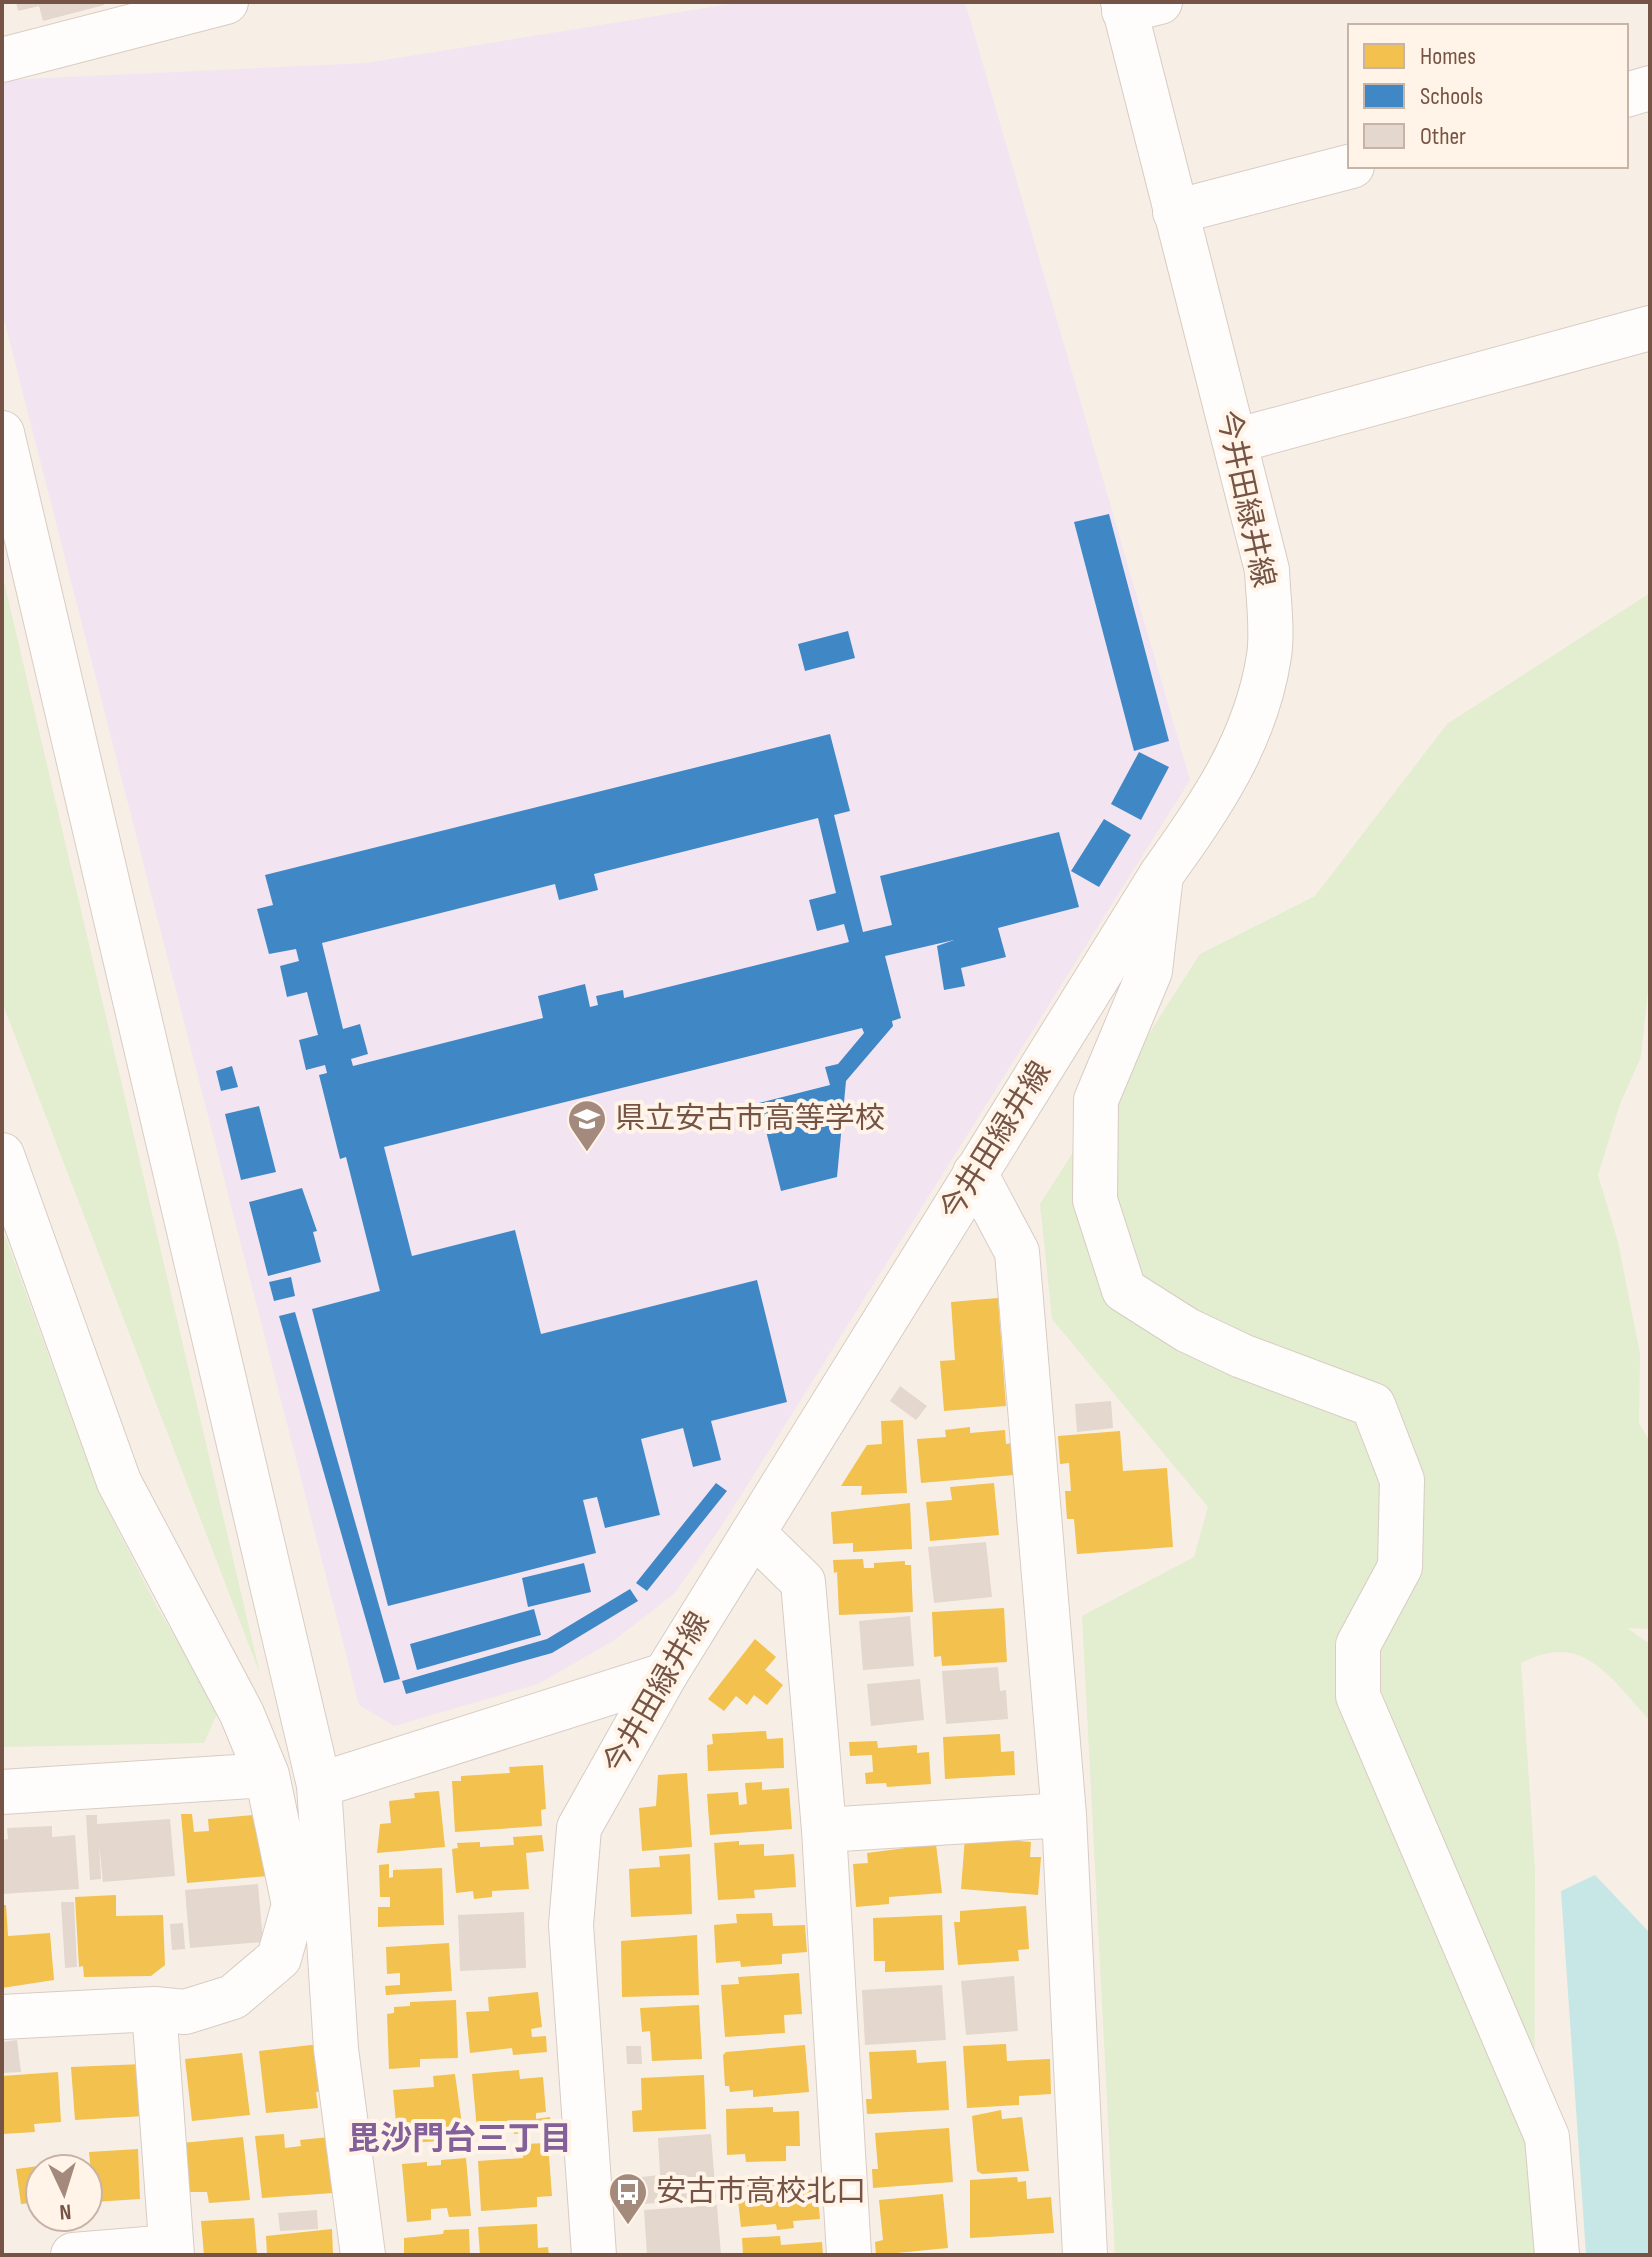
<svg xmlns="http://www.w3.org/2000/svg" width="1652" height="2257" font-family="'Sofia Sans Condensed','Noto Sans JP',sans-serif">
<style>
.education{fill:#f2e5f1}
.green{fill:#e3edcf}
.water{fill:#c7e7e7}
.homes{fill:#f2c14e}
.schools{fill:#3f88c5;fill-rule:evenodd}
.building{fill:#e3d7ce}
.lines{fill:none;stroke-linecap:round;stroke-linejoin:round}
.minor-casing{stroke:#d8ccc4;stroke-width:46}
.secondary-casing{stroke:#d7cbc3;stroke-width:46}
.minor{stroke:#fefdfb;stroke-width:44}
.secondary{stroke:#fefdfb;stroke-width:44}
.labels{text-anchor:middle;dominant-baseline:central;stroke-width:8;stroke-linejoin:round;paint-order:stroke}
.street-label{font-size:30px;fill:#765445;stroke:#fff4e7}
.poi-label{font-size:30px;fill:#765445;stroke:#fff4e7;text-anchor:start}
.neighbourhood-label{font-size:32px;font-weight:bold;fill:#83609a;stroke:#fff4e7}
</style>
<rect width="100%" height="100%" fill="#f7efe6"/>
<!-- education -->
<path class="education" d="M742,2h223l225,778 -469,747 -47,67 -61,47 -75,43 -144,42 -35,-21 -357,-1393v-232l364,-17z"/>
<!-- green -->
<path class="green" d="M2,573l258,1101 -258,-672z
M1650,593v377l-9,87 -21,47 -22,71 20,67 22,112 -1,69 11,19v187l-23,-1 23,16v76c-42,-43 -65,-90 -129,-57l14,206 -1,386h-419l-33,-639 112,-59 14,-50 -156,-188 -12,-115 160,-250 115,-58 132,-172z
M2,1228l97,265 58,114 62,102 -15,34 -202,4z"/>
<!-- water -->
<path class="water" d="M1595,1875l55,58v322h-64l-25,-364z"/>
<!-- homes -->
<path class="homes" d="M998,1298l8,108 -62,5 -4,-50 15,-1 -4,-58z
M903,1420l4,73 -46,2 1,-9h-21l26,-41 15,-1 -1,-23z
M970,1427v6l35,-3 1,14 5,-1 3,32 -93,8 -4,-44 29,-2 -1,-7z
M1120,1431l3,40 44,-3 6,79 -96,7 -3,-35h-7l-2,-28h6l-2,-28 -9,1 -2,-28z
M994,1483l5,52 -69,6 -4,-39 26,-2 -2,-13z
M910,1503l2,46 -59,3v-9l-20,1 -2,-32z
M863,1559l1,9h10v-5l31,-2v4h6l2,47 -74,3 -2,-43 -3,1 -1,-13z
M1004,1608l3,54 -65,4 -1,-10 -7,1 -2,-45z
M755,1639l21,18 -11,13 18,15 -16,20 -13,-10 -7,10 -11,-9 -12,15 -16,-12z
M766,1731l1,8 16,-1 1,30 -76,3 -1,-26 6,-1 -1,-10z
M1000,1734l1,18 13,-1 1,24 -70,4 -2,-42z
M877,1741l1,7 39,-3v8l12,-1 2,32 -44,3 -1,-4 -20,1 -1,-11 8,-1 -1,-17 -22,1 -1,-14z
M543,1765l3,44 -5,1 1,16 -87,6 -3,-51h9v-5l49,-3 -1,-6z
M687,1773l5,74 -50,4 -3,-43 17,-2 2,-31z
M762,1782v8l27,-2 3,41 -82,6 -3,-41 31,-2 1,13 8,-1 -2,-21z
M439,1791l6,56 -68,6 3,-29 11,-1 -2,-22 26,-3 -1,-5z
M181,1814h11l2,18 15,-1 -1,-12 55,-5 5,62 -81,7z
M542,1835l2,16 -18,2 3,36 -37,2v6l-18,2 -1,-8 -17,2 -4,-44 6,-1 -1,-5 23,-1v5l34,-2 -1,-8z
M965,1837l66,5 -1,15h11l-3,38 -77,-6z
M739,1841v4l25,-1v12l30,-2 2,33 -42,3 1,8 -37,2 -4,-57z
M936,1844l6,49 -53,4v7l-33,3 -3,-43 15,-1 -1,-10z
M690,1854l2,60 -61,3 -2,-48 31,-2 -1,-11z
M389,1864v14l4,-1v-7l49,-2 2,57 -66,2v-20h12v-10h-10l-1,-32z
M116,1895v21l47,-1 2,50 -14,11 -67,1 -1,-11 -4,1 -4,-70z
M2,1905h4l2,31 42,-3 4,47 -52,8z
M1026,1906l3,43 -11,1 1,11 -61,4 -4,-43h6v-11z
M772,1913l1,13 32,-1 2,27 -25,2v10l-41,3 -1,-6 -24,2 -2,-38 23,-2 -1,-9z
M942,1915l2,55 -59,2v-11h-11l-1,-43z
M697,1935l2,60 -77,2 -1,-56z
M449,1943l3,48 -66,4 -1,-9 15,-1v-12l-13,1 -1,-27z
M799,1973l3,41 -18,1 1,18 -60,4 -4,-52 18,-1 -1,-7z
M538,1992l4,35 -11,2 1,8 14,-1 1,16 -34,3 -1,-7 -42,5 -4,-41 23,-1 -1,-14z
M456,2000l2,58 -38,1v8l-31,2 -2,-55 7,-1v-6l16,-1v-4z
M699,2005l3,54 -50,2 -2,-30 -8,1 -2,-24z
M328,2043l7,47 -19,2 2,16 -52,5 -7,-62z
M1006,2044l1,17 43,-2 1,35 -32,2v9l-52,3 -4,-62z
M805,2045l4,47 -56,5v-7l-23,2 -1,-6h-4l-2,-31 3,-3z
M916,2050l1,13 29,-2 3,49 -82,4 -1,-15h6l-3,-47z
M242,2053l8,62 -58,6 -7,-62z
M143,2064l2,52 -70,4 -4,-53z
M519,2070l1,9 23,-2 3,35 -10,1v6l14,-2 2,13 -38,4v-7l-37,3 -5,-56z
M58,2072l3,50 -27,2 1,8 -33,2v-58z
M455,2074l9,65 -66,5 -5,-54 41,-3 -1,-11z
M704,2075l2,54 -73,3 -1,-21 10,-1 -1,-32z
M773,2107v5l26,-1 1,35h-14v15l-40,1 -1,-8 -18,1 -1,-46z
M1001,2110l1,9 20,-2 7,54 -47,3 -5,-3 -5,-55z
M949,2128l4,54 -80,6 -1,-19h6l-3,-36z
M284,2134l1,14 16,-2 -1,-6 30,-3 3,56 -71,5 -7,-62z
M243,2137l7,63 -41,3 -2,-11h-20l-5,-49z
M548,2143l4,53 -15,1v10l-56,4 -3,-50 45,-3 -1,-14z
M138,2149l2,50 -46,3 -5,-50z
M466,2158l5,58 -22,1 -2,-9 -16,1v11l-24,2 -5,-58 25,-2v4l14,-1v-5z
M77,2161l1,8h-38v33l-19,2 -5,-35z
M1017,2177l1,5 8,-1 1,18 24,-2 3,36 -84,5v-58z
M816,2179l4,40 -27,2 1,7 -17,2 -1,-6 -35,3 -4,-36 10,-1v-5z
M943,2194l5,54 -72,7 -1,-13 8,-2 -4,-40z
M254,2218l3,37h-53l-3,-34z
M537,2224l1,24 10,-1 1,8h-69l-2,-28z
M332,2229l1,26h-66l-1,-19z
M469,2229l1,26h-66v-17l39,-4 1,-4z
M780,2236l1,9 41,-3 1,13h-80l-1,-17z"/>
<!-- schools -->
<path class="schools" d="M1109,514l60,227 -35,10 -60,-229z
M848,631l7,27 -50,13 -7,-27z
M830,734l20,77 -16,4 29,117 29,-7 -12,-49 179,-44 20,75 -81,21 8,29 -45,11 4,18 -21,4 -7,-44 17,-6 -69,16 16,62 -9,3 1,5 -47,55 -9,96 -56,14 -22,-88 71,-18 -5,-18 13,-3 26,-31 -2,-5 -478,119 28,109 103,-26 26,104 216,-54 30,122 -76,19 10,39 -28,7 -10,-39 -42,11 19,76 -55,13 -8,-31 -14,3 13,53 -208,53 -76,-297 68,-18 -34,-134 -6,2 -21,-84 8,-2 -2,-8 -19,5 -7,-30 19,-5 -11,-43 -20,5 -7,-31 19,-5 -3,-12 -27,5 -12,-45 16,-4 -8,-30zM818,818l18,75 -27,7 8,31 27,-7 5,18 -225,56 -1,-8 -27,6 2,9 -8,2 -5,-23 -47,12 5,22 -190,48 -2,-7 17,-5 -8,-30 -17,5 -21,-86 233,-59 4,16 39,-10 -4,-16z
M1139,752l30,15 -28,53 -30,-16z
M1104,819l27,16 -32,52 -28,-16z
M232,1066l6,21 -17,4 -5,-20z
M259,1106l17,66 -35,8 -16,-66z
M302,1188l15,43 -4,1 8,30 -53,14 -19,-74z
M291,1277l4,19 -21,5 -5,-19z
M295,1312l105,367 -16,4 -105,-367z
M716,1483l11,8 -80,100 -11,-8z
M584,1563l7,29 -63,15 -6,-29z
M630,1589l8,12 -86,52 -146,41 -4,-13 145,-42z
M534,1609l7,26 -124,35 -7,-26z"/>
<!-- building -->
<path class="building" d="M16,2h87l1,3 -61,16 -4,-15 -21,5z
M900,1386l27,20 -11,14 -26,-19z
M1111,1401l2,27 -36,4 -2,-28z
M986,1542l6,55 -58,6 -6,-56z
M910,1616l4,50 -51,4 -4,-49z
M998,1667l2,24 6,-1 2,29 -62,5 -4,-53z
M920,1679l4,41 -53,6 -4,-42z
M86,1815h11v9l73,-5 5,57 -72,6 -4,-38 2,35 -11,1z
M52,1826v11l23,-2 4,54 -77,5v-54l6,-1 -1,-11z
M258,1884l5,58 -73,6 -5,-58z
M61,1902h13l3,65 -12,1z
M524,1912l2,56 -66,3 -2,-56z
M183,1923l2,26 -13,1 -2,-26z
M1014,1976l4,55 -52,4 -5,-54z
M942,1985l4,55 -81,5 -3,-55z
M17,2040l4,32 -19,1v-31z
M626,2046h15l1,18h-15z
M711,2134l5,65 -73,5 -2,-27 19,-2 -2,-37z
M717,2205l4,50h-74l-3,-45z
M317,2210l1,19 -38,2 -2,-18z"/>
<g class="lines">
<defs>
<path id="minor" d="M1124,11l36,-9
M2,60l224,-58
M1626,95l24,-7
M1175,212l177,-46
M2,433l317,1352 17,264 27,206
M1235,441l415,-113
M1161,875l-11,96 -54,129 -1,100 29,90 63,40 55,26 131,49 29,75 -2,87 -42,78v51l189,441 10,118
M2,1155l117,327 123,232 25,61 27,130 -15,53 -46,39 -48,15 -31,-3 -152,8
M975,1173l42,79 47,563 21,440
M753,1533l50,49 21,248 25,425
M319,1785l346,-110
M2,1792l265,-17
M824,1830l240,-15
M154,2009l18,246
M73,2255l98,-8"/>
<path id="secondary" d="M594,2255l-23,-330 8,-97 86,-153 496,-800c49,-68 95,-134 108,-219 4,-27 -1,-59 -2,-86l-144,-568"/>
</defs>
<!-- minor casing -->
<use href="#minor" class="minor-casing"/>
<!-- secondary casing -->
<use href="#secondary" class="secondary-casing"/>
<!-- minor -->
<use href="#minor" class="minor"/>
<!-- secondary -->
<use href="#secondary" class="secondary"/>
</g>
<!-- icons -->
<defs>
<symbol id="school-pin" viewBox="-11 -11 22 30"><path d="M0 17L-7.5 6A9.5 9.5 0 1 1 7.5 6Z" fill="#a38a7d" stroke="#fff4e7"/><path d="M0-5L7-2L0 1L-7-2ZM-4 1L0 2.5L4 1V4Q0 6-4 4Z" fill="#fff"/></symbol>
<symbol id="bus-pin" viewBox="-11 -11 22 30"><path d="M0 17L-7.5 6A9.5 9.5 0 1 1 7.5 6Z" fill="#a38a7d" stroke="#fff4e7"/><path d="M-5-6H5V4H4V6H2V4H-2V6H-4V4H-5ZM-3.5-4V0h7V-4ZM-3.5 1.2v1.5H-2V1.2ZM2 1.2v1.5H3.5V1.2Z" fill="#fff"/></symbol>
</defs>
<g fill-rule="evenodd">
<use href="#school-pin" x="565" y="1097" width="44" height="60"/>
<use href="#bus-pin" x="606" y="2170" width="44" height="60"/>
</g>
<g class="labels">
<!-- street labels -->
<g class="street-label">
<text transform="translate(1245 499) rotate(78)">今井田緑井線</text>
<text transform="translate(996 1141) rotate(-58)">今井田緑井線</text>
<text transform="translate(657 1693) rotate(-60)">今井田緑井線</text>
</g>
<!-- poi labels -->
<g class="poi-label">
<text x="615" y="1119">県立安古市高等学校</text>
<text x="656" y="2192">安古市高校北口</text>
</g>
<!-- neighbourhood labels -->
<g class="neighbourhood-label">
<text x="460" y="2139">毘沙門台三丁目</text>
</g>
</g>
<!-- border -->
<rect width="1652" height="2257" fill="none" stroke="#765445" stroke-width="8"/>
<!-- legend -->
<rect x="1348" y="24" width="280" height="144" fill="#fff4e7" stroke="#c8b4a6" stroke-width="2"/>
<rect x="1364" y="44" width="40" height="24" fill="#f2c14e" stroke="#c8b4a6" stroke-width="2"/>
<text x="1420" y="64" font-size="24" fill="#765445">Homes</text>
<rect x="1364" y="84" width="40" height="24" fill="#3f88c5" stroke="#c8b4a6" stroke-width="2"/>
<text x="1420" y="104" font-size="24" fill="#765445">Schools</text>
<rect x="1364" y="124" width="40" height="24" fill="#e3d7ce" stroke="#c8b4a6" stroke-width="2"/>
<text x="1420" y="144" font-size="24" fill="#765445">Other</text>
<!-- north arrow -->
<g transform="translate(64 2193) rotate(176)"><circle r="38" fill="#fff4e7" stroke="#c8b4a6" stroke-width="2"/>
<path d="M0-6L14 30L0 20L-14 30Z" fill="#a38a7d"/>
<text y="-12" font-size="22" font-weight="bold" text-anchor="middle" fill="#765445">N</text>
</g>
</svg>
